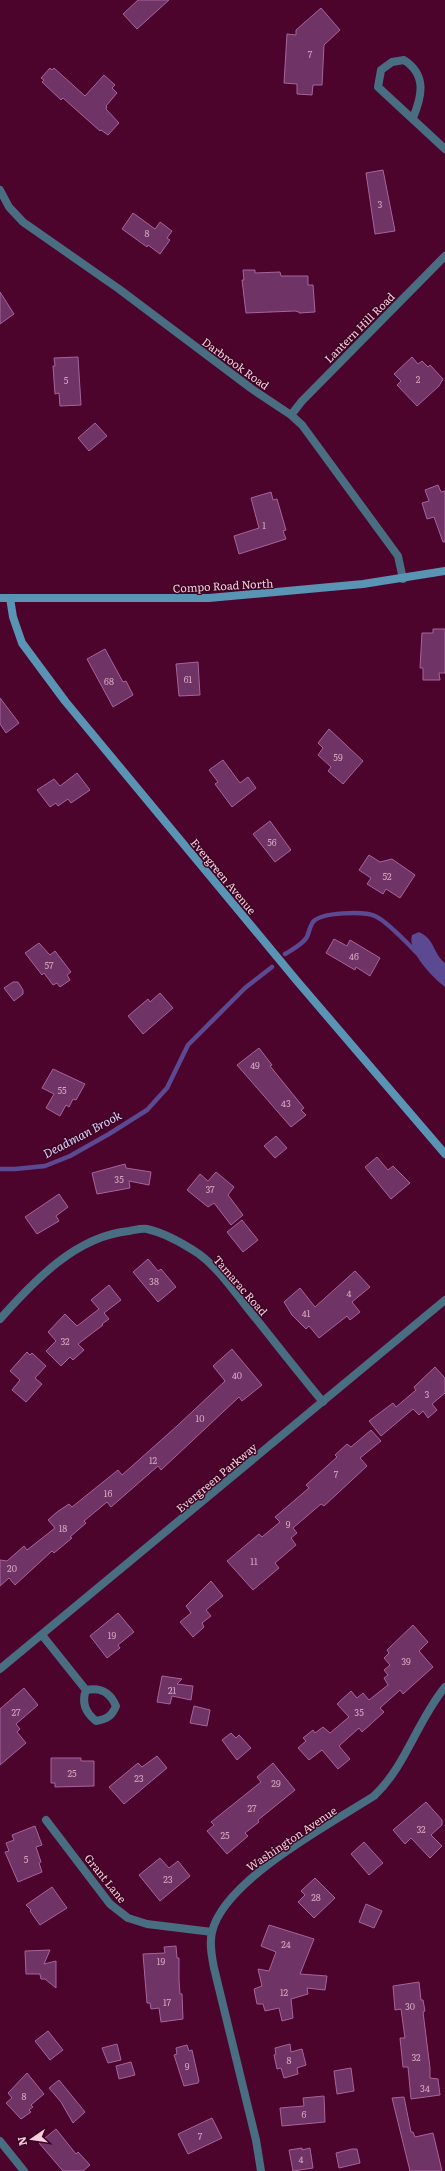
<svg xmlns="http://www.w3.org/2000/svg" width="445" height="2171" font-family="Literata,serif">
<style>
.water{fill:#5b4991}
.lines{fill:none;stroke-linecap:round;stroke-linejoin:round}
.stream{stroke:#5b4991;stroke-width:4.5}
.building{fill:#6f3366;stroke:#a5659a}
.lane{stroke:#496d81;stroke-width:8}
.street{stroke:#496d81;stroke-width:8}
.secondary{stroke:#5994b4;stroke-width:8}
.labels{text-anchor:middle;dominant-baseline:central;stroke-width:3;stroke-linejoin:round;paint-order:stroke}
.number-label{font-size:9px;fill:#d6a6c0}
.street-label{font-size:11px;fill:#f9cdde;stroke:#3b0522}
.water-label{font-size:12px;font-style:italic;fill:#dbd3fd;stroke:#3b0522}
</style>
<rect width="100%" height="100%" fill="#4c042d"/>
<!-- water -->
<path class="water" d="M419,932c16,7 14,22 26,31v24c-12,-9 -38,-36 -33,-52z"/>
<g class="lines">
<!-- stream -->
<path class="stream" d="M285,954c8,-5 17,-9 22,-17 2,-5 3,-11 6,-15 8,-10 51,-11 62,-6 12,5 34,29 44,39
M0,1169h15l30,-3 25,-10 39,-22 38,-24 20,-22 21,-43 57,-57 27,-21"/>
</g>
<!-- building -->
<path class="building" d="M138,0h31l-32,29 -14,-15z
M321,8l19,22 -16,15 -2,40h-9l-1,10 -15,-1v-10l-13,-1 3,-49 9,1v-5z
M50,68l2,2 2,-2 31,28 19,-21 11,10 -3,3 5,5 -11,13 1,1 -1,2 13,14 -11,12 -7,-5 -1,1 -37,-33 -2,2 -19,-18 2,-2 -3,-2z
M383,170l12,61 -20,3 -9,-61z
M133,213l22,16 5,-7 12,9 -5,7 3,2 -10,14 -12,-9 -1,2 -25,-18z
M243,270h12v3l25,-1 1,4h27v9h5l2,27 -16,1v-1l-4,-1 -49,2 -4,-33h2z
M0,292l14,22 -14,10z
M78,357l3,48 -21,1 -1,-13 -4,1 -2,-28h2l-1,-8z
M412,357l6,7 4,-3 6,6 2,-2 13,14 -4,7 -22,20 -20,-21 4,-4 -7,-7z
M95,423l12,13 -18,15 -11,-13z
M438,485l3,7 4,-1v51h-2l-9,-25 -7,2 -5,-16 7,-2 -4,-11z
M271,492l2,8 4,-1 9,31 -3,1 3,8 -47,15 -5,-18 25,-8 -8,-30z
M433,629h12v44h-6l1,7h-17v-12h-3l2,-35h11z
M105,649l18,33 3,-1 7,14 -20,12 -26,-48z
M198,662l2,33 -21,1 -3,-32z
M0,698l19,25 -13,10 -6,-9z
M329,729l34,32 -20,23 -15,-13 3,-4 -13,-12 5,-7 -5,-5z
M223,760l17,23 8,-6 8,11 -24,19 -17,-23 3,-2 -9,-12z
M77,773l13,17 -19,13 -3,-4 -10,7 -2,-3 -6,4 -13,-17 17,-11 6,7z
M270,821l21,29 -16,12 -22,-28z
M369,855l11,7 12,-3 23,16 -15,23 -14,-9 -3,5 -16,-10 4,-6 -12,-8z
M334,939l13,7 3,-6 30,18 -10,18 -14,-9 -1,3 -29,-17z
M39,943l11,12 5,-4 16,21 -4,3 3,5 -10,7 -3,-4 -4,2 -9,-12 -2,2 -17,-22z
M13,982h5l5,8v4l-9,7 -10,-13z
M160,993l13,15 -30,26 -15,-18 20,-17 2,3z
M259,1048l13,17 -2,1 34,42 -3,2 5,5 -15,12 -54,-62z
M53,1069l32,15 -9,16 -3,-1 -4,8 -3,-2 -6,11 -14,-8 8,-14 -12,-6z
M276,1136l11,12 -12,10 -11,-12z
M377,1157l11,13 5,-4 17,17 -19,16 -26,-32z
M125,1164l1,4 25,4 -2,13 -20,-4 1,7 -33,6 -5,-21z
M216,1172l18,15 -6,8 15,20 -12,10 -17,-22 -6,4 -21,-17 13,-16 8,7z
M59,1194l9,13 -12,9 3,5 -22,13 -12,-17z
M242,1220l16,20 -15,12 -16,-20z
M148,1259l10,12 3,-2 15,18 -18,15 -25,-30z
M355,1271l15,16 -18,15 8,10 -10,8 -3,-4 -28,22 -10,-12 -3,3 -14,-14 -8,-13 16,-14 15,19z
M109,1285l12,15 -17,13 5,6 -7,5 1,1 -25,19 6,6 -11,10 -3,-3 -9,9 -15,-15 10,-10 -8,-9 17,-18 12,12 22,-17 -8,-9z
M232,1349l30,36 -20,16 -3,-4 -78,73 -3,-4 -47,41 -4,-5 -23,19 2,2 -16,14 2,1 -18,15 -2,-2 -37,34 -6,-7 -9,8v-26l7,1 17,-15 3,4 28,-22 -7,-8 9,-8 12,-8 3,3 46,-37 4,5 55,-49 48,-45 -12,-15z
M27,1352l3,3 2,-2 14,13 -11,12 7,6 -16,18 -14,-12 8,-10 -10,-9z
M435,1367l10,11v15l-13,11 5,6 -9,8 -5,-7 -4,4 -6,-6 -32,27 -12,-15 24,-18 3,4 20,-17 -2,-3z
M371,1430l10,11 -21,17 7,8 -43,40 -3,-2 -28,24 4,5 -6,5 5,7 -21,18 4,5 -26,22 -26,-29 32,-27 3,3 18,-15 -5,-5 34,-29 -3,-3 31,-28 -2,-2 12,-11 4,3z
M211,1581l12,15 -17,14 5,6 -9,7 2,4 -11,10 -13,-15 11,-9 -5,-7z
M118,1613l16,19 -16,13 2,3 -13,10 -17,-22z
M413,1625l15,17 -9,9 14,16 -30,27 -3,-4 -20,18 4,4 -22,20 -3,-4 -20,18 11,13 -12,10 -16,-19 -13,10 -11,-12 8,-7 -3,-3 10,-8 2,3 8,-6 7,6 19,-16 -12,-13 14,-13 6,7 6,-5 6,7 19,-15 -4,-7 4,-3 -4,-5 6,-5 -6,-7 5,-5 -2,-3z
M162,1676l20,3 -5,5 16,2 -2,14 -19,-4 -2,8 -13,-2z
M24,1688l14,17 -22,19 4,5 -3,3 9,11 -26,22v-56z
M194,1706l16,4 -3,16 -17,-3z
M231,1733l5,5 3,-3 12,13 -14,12 -15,-20z
M157,1756l10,12 -43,36 -15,-17 29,-24 4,4z
M51,1758h30v3h13v25l-39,1v-4h-4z
M273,1763l22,27 -37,30 1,2 -14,11 3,3 -21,18 -20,-23 7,-6 -3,-3 50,-40 -4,-5z
M426,1802l16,18v5l-11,10 11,11 -12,12 -19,-20 -6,6 -12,-14z
M35,1826l7,19 -6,2 5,15 -2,1 3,9 -24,10 -13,-30 4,-1 -3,-8 8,-3 -2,-5z
M364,1842l19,21 -14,12 -18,-21z
M160,1858l9,10 9,-7 12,15 -30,25 -21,-26z
M315,1878l20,20 -21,20 -16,-16 7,-7 -4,-4z
M52,1887l15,21 -27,17 -10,-14 1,-1 -5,-5z
M366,1904l16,7 -8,17 -15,-6z
M269,1925l45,14 -14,35 27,2 -2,14 -18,-2 1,6 -17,5 2,19 -11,3 -3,-13 -14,3 -2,-7h-6l-3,-15 8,-3 -4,-17 11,2 7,-19 -15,-6z
M176,1946l1,12h2v22l1,14h2l1,25 -22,3 -2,-14 -8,1 -1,-6h-3l-4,-49 22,-1 -1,-6z
M50,1950l-6,14 12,-3v27l-11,-9h-4l-1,-5h-14l-1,-23z
M419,1982l2,18h2l2,11 -2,1 7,56v10l8,1 2,16 -29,4 -3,-32h-5l-3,-29h5l-4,-29 -6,1 -2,-24z
M48,2031l15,19 -13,10 -15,-19z
M117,2044l4,16 -13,3 -6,-15z
M290,2044l1,8 11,-3 4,16 -9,3 1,6 -14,4 -3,-10 -4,1 -3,-14 2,-1 -1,-6z
M187,2045l2,6 3,-1 7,31 -1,2 -14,3 -10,-31 3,-1 -1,-6z
M131,2062l4,13 -16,4 -3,-13z
M351,2068l3,23 -17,3 -3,-23z
M27,2073l17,21 -13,11 2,2 -4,3 2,2 -10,7 -15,-16 6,-5 -4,-5z
M59,2080l26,32 -12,11 -12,-21 -12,-14z
M324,2096l1,26 -43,4 -2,-18 24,-2 -1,-8z
M404,2097l7,35h2l2,5 18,-4 9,38h-32l-18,-73z
M212,2118l10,20 -34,16 -10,-20z
M56,2129l20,25 2,-2 12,13 -7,6h-20l-24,-28z
M302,2148v2l8,-2 3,20 -20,3 -4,-21z
M352,2149h5l3,14 -21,5 -3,-15z"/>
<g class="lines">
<!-- lane -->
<path class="lane" d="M42,1635l44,55c15,-3 24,2 30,16 -4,10 -9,13 -20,15 -10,-8 -15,-18 -10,-31"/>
<!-- street -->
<path class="street" d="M413,118c9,-22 14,-43 -9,-58l-12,2 -11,8 -3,17 67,62
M0,190l9,17 14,15 96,67 133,100 39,26 11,10 96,131 5,23
M291,415l11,-14 143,-145
M0,1319c34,-38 76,-83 129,-88 6,-1 13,-3 18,-2 18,4 37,15 52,25 19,14 35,37 50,56 25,31 49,62 74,92
M0,1669l445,-369
M46,1820l64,84 18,14 19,6 65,8
M0,2141l24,30
M261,2171l-5,-31 -42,-172c-2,-11 -5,-24 -2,-36 12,-52 118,-108 162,-136 32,-30 43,-75 71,-109"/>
<!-- secondary -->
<path class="secondary" d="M0,598h209l154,-14 82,-13
M10,598l3,19 9,26 43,58 232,280 148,173"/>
</g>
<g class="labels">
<!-- number labels -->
<g class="number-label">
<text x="310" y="54">7</text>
<text x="380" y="204">3</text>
<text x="147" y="233">8</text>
<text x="418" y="379">2</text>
<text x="66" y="380">5</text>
<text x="264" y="525">1</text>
<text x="188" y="679">61</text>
<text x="109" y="681">68</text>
<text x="338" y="757">59</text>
<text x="272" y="842">56</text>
<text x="387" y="876">52</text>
<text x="354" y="956">46</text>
<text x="49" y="965">57</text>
<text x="255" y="1065">49</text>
<text x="62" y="1090">55</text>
<text x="286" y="1103">43</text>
<text x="119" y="1179">35</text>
<text x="210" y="1189">37</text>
<text x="154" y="1281">38</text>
<text x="349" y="1293">4</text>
<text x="306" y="1313">41</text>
<text x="65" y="1341">32</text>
<text x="237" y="1375">40</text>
<text x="427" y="1394">3</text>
<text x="200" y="1418">10</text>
<text x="153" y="1460">12</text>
<text x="336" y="1474">7</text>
<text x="108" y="1493">16</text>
<text x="288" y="1524">9</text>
<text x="63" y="1528">18</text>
<text x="254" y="1561">11</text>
<text x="12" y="1568">20</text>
<text x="112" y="1635">19</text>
<text x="406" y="1661">39</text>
<text x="172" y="1690">21</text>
<text x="16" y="1712">27</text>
<text x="359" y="1712">35</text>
<text x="72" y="1773">25</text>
<text x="139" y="1778">23</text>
<text x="276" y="1783">29</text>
<text x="252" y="1808">27</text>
<text x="421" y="1829">32</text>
<text x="225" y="1835">25</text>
<text x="26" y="1859">5</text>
<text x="168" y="1879">23</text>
<text x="316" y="1897">28</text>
<text x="286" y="1944">24</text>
<text x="161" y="1961">19</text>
<text x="284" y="1992">12</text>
<text x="167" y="2002">17</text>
<text x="410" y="2006">30</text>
<text x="416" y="2057">32</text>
<text x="289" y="2060">8</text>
<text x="187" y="2066">9</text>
<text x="425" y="2088">34</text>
<text x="24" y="2096">8</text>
<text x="304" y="2114">6</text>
<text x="200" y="2136">7</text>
<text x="301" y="2159">4</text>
</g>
<!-- street labels -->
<g class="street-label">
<text transform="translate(359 327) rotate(-45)">Lantern Hill Road</text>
<text transform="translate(236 363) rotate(36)">Darbrook Road</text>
<text transform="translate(223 585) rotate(-3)">Compo Road North</text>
<text transform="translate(224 876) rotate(50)">Evergreen Avenue</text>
<text transform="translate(241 1285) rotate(49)">Tamarac Road</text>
<text transform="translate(216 1477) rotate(-40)">Evergreen Parkway</text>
<text transform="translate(291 1838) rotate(-34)">Washington Avenue</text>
<text transform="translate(106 1878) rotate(51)">Grant Lane</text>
</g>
<!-- water labels -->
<g class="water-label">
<text transform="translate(82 1134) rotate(-28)">Deadman Brook</text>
</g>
</g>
<!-- north arrow -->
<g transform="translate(32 2139) rotate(257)" stroke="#3b0522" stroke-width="3" paint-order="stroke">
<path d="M0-3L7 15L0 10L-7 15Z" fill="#f9cdde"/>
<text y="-6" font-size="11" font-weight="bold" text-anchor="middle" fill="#f9cdde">N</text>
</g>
</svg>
